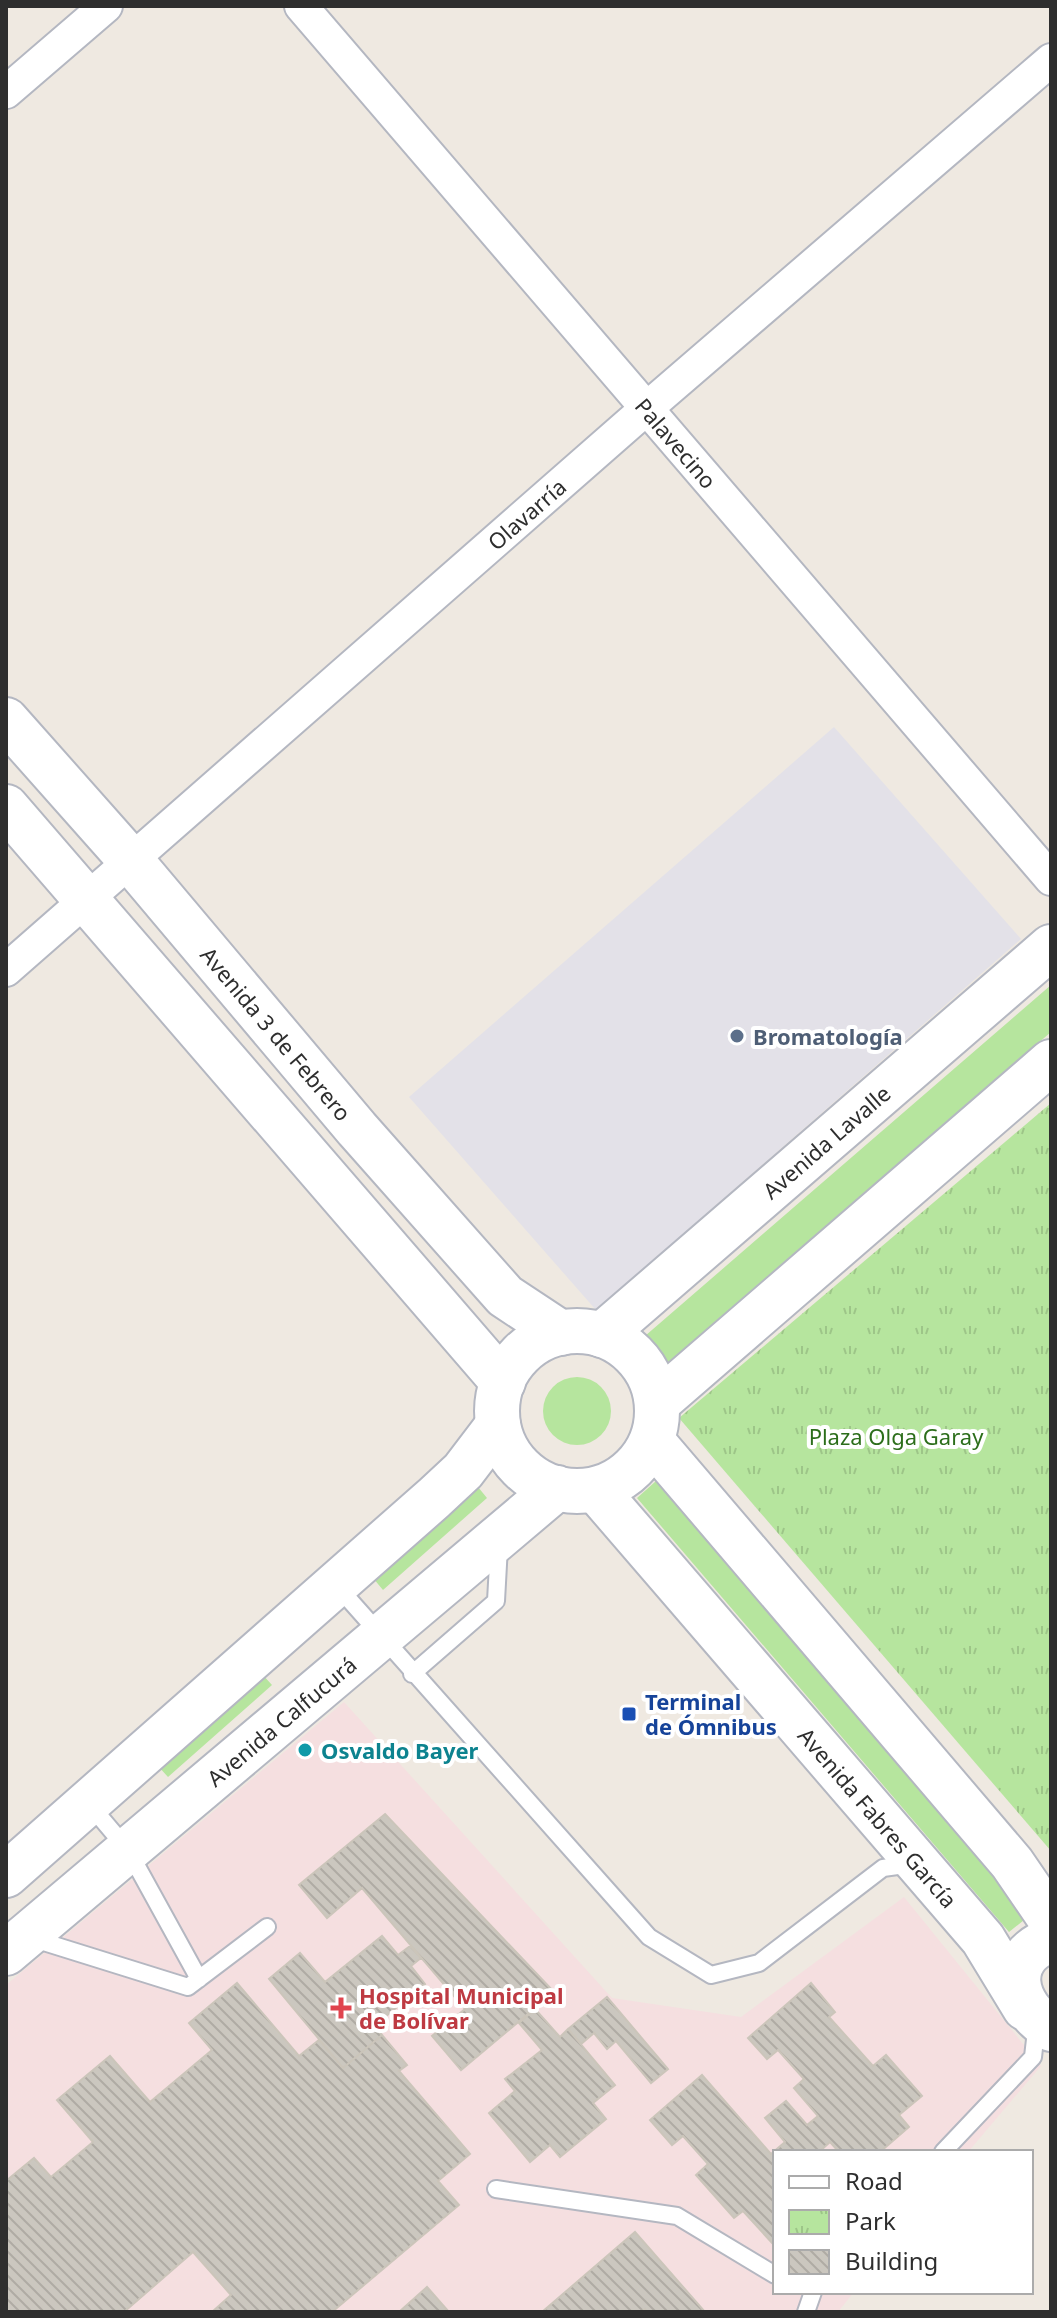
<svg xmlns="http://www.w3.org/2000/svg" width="1057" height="2318" font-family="'Noto Sans',sans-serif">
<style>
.industrial{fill:#e3e1e8}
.medical{fill:#f5dfe0}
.grass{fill:#b6e59e}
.park{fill:url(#park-tufts)}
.building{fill:url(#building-back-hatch);stroke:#cbc5ba;stroke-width:2}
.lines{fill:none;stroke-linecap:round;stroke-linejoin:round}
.lane-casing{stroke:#b4b7c1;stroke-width:20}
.street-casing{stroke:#b4b7c1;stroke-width:36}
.secondary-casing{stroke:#b4b7c1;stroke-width:48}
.lane{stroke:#fff;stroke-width:16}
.street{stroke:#fff;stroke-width:32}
.secondary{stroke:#fff;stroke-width:44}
.service-dot{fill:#5c6f8a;stroke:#fff;stroke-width:3}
.transit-dot{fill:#1a4fb4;stroke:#fff;stroke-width:3}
.culture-dot{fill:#0f9aa8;stroke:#fff;stroke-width:3}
.health-dot{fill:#e0444e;stroke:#fff;stroke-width:3}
.labels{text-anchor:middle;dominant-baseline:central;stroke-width:8;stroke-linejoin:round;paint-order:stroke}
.street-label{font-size:22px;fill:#2e2e2e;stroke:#fff}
.service-label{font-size:22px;font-weight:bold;fill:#4e5e75;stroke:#fff;text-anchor:start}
.park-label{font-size:22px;fill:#2c6e1b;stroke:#fff}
.transit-label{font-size:22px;font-weight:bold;fill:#164399;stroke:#fff;text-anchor:start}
.culture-label{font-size:22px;font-weight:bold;fill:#0d838f;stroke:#fff;text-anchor:start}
.health-label{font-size:22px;font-weight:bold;fill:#be3a42;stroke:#fff;text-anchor:start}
</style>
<defs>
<pattern id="park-tufts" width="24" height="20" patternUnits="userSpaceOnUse" patternTransform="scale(2)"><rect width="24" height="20" fill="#b6e59e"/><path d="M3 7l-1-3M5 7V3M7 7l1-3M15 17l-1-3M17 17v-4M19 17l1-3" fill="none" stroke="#9dc588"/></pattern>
<pattern id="building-back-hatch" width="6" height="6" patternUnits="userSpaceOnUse" patternTransform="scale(2)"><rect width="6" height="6" fill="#cbc7bf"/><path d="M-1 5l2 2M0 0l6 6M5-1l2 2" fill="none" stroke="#afaba4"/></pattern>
</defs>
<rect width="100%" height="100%" fill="#efe9e1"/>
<!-- industrial -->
<path class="industrial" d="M834,727l187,212 -425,371 -187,-213z"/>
<!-- medical -->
<path class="medical" d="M344,1702l268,296 129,19 163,-120 137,169 -73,86h-193v140h79l-16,20h-832v-327z"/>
<!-- grass -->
<path class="grass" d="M1051,985v47l-383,331 -23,-27z
M543 1411a34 34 0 1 1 68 0a34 34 0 1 1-68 0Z
M656,1481l373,435 -20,16 -372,-434z
M478,1487l9,11 -104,92 -10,-12z
M262,1674l10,11 -104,92 -10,-11z"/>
<!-- park -->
<path class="park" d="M1051,1103v748l-372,-433z"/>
<!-- building -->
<path class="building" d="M385,1814l169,178 -93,78 -29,-34 33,-27 -103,-121 -35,30 -28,-33z
M382,1936l16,19 12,-9 11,12 -10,8 14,18 -51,42 8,9 -39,33 -74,-89 31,-26 25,29z
M237,1983l62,73 20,-16 24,28 39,-33 25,30 -8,6 71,83 -32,27 21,24 -127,107h-120l19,-17 -38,-43 -69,60h-118v-131l28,-23 17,19 42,-35 -36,-42 53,-44 40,46 62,-52 -23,-27z
M811,1983l24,29 -6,5 44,49 13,-11 36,41 -23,19 10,12 -29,25h-41l-9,-10 -11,10h-44l-2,92 -30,-33 -9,7 -38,-43 12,-11 -25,-28 -11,9 -22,-25 52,-45 69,79 14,-12 -20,-24 21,-17 21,24 11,-9 -24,-28 10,-9 -26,-29 -11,9 -19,-21z
M607,1997l61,72 -17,14 -35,-42 -9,8 -13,-16 -13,11 -13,-15z
M535,2009l25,28 8,-8 47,56 -22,18 13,16 -46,38 -10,-12 -20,17 -41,-49 26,-22 -10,-12 37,-29 -23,-27z
M635,2232l70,80h-58l-2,-3 -4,3h-99z
M427,2287l22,25h-50z"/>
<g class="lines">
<defs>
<path id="lane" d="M338,1587l311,350 62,38 48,-12 124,-95 29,-4
M412,1674l84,-73 3,-55
M90,1805l38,45 71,129
M31,1938l157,49 79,-60
M943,2152l90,-95 4,-35
M496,2189l181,27 98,59
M806,2312l7,-20"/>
<g id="street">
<path id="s1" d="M301,6l750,873"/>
<path d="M6,92l100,-86"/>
<path id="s2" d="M6,970l641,-562 404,-348"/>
</g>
<g id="secondary">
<path id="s3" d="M6,720l126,142 225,267 148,167 56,37"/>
<path d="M6,807l497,575"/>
<circle cx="577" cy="1411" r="80"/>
<path id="s4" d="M602,1335l449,-388"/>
<path d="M657,1403l394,-341"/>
<path d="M652,1441l360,422 39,57"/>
<path id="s5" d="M596,1490l387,449 42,69"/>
<path d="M6,1875l428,-377 29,-27 35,-46"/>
<path d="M1051,1940c-49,17 -38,66 0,89"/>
<path id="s6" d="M6,1953l551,-465"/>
</g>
</defs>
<!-- lane casing -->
<use href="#lane" class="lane-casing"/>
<!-- street casing -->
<use href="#street" class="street-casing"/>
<!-- secondary casing -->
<use href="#secondary" class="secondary-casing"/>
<!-- lane -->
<use href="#lane" class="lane"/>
<!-- street -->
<use href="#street" class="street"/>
<!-- secondary -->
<use href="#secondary" class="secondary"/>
</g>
<!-- markers -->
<circle class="service-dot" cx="737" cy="1036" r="8"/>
<rect class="transit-dot" x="621" y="1706" width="16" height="16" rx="4"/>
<circle class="culture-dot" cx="305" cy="1750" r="8"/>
<path class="health-dot" d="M337 1996h8v8h8v8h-8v8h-8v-8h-8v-8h8z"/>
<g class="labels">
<!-- street labels -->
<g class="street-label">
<text stroke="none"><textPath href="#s1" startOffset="576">Palavecino</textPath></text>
<text stroke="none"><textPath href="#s2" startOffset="692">Olavarría</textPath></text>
<text stroke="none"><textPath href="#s3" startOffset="414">Avenida 3 de Febrero</textPath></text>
<text stroke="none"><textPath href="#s4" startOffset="296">Avenida Lavalle</textPath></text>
<text stroke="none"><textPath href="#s6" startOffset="360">Avenida Calfucurá</textPath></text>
<text stroke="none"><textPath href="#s5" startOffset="432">Avenida Fabres García</textPath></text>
</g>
<!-- service labels -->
<g class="service-label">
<text x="753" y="1036">Bromatología</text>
</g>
<!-- park labels -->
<g class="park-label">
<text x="896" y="1436">Plaza Olga Garay</text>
</g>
<!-- transit labels -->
<g class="transit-label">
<text x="645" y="1701">Terminal<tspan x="645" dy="25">de Ómnibus</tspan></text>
</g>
<!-- culture labels -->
<g class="culture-label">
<text x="321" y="1750">Osvaldo Bayer</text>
</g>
<!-- health labels -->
<g class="health-label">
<text x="359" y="1995">Hospital Municipal<tspan x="359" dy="25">de Bolívar</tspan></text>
</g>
</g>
<!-- border -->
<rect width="1057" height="2318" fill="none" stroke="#2e2e2e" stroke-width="16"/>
<!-- legend -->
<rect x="773" y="2150" width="260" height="144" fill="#ffffff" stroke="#ababab" stroke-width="2"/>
<rect x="789" y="2176" width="40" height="12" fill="#ffffff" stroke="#ababab" stroke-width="2"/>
<text x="845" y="2190" font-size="24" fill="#2e2e2e">Road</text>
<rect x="789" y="2210" width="40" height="24" fill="url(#park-tufts)" stroke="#ababab" stroke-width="2"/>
<text x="845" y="2230" font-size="24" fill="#2e2e2e">Park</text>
<rect x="789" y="2250" width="40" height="24" fill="url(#building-back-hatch)" stroke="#ababab" stroke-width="2"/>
<text x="845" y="2270" font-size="24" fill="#2e2e2e">Building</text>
</svg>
